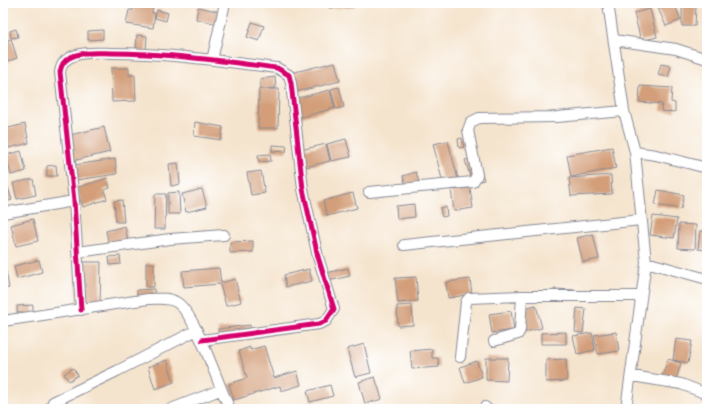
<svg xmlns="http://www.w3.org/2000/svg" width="710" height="412" font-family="Mali,sans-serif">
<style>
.building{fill:#d39e79}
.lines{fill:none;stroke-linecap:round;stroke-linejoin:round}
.street-casing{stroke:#888a96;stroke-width:12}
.street{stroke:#fff;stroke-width:10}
.cycleway-casing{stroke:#fff;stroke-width:8}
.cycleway{stroke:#d6006c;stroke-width:5}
</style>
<rect width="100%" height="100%" fill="#fff"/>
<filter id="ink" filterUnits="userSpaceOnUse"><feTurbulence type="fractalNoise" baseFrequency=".025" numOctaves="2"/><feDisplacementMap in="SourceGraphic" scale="8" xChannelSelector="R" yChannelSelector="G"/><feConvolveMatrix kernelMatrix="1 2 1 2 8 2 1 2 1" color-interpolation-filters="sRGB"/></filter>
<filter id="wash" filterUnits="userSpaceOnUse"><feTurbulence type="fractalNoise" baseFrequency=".012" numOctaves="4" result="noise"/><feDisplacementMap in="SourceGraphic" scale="16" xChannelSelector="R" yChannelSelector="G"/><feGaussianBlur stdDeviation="0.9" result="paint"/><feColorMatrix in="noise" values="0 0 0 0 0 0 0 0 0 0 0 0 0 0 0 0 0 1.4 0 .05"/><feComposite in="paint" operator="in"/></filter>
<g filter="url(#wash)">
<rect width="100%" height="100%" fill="#f5e4cd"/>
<g id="blocks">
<!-- building -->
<path class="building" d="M134,3l19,2 -1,8h3l-2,15 -27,-4 3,-14h4z
M328,3h26v4l-25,1z
M671,3h3l7,17 -15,6 -8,-18z
M198,7l23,5 -3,12 -22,-5z
M682,7h14l-1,19h-13z
M650,9l7,28 -16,4 -7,-28z
M157,10l11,3 -2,8 -11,-3z
M252,22l12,4 -5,15 -12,-4z
M16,29l2,8 -7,1 -1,-7z
M103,30v9l-15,1v-9z
M137,35l10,1 -1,16h-10z
M11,39l6,19 -14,5v-21z
M335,62l5,19 -44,11 -5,-19z
M661,64l10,2 -3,11 -10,-2z
M111,68h18v7h6l1,26 -24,1z
M275,77l1,11 -16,1v-10z
M640,86l32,2 -1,14 4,1v9l-14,-1 1,-7 -23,-2z
M339,87l5,20 -8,2 -5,-20z
M259,89h20l-1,39h-20z
M330,90l5,18 -37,10 -4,-19z
M195,122l28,5 -2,13 -27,-4z
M25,124l4,19 -20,5 -5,-19z
M104,127l6,25 -38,9 -6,-25z
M462,138l2,9 -5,1 -1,-9z
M346,139l5,18 -20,4 -4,-17z
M448,141l11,42 -15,4 -11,-43z
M326,144l4,17 -24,6 -5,-17z
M272,145l15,1 -1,6 -14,-1z
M612,147l4,21 -45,9 -4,-22z
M21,151l5,20 -15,4 -5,-20z
M270,154l1,7 -12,1 -1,-7z
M477,157l7,23 -12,3 -7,-23z
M115,159l2,15 -40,6 -3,-15z
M178,163l2,21 -9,2 -2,-22z
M56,165l1,11h-10v-10z
M261,171l4,22 -14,2 -4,-22z
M416,172l4,14 -13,4 -4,-14z
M611,175l1,19 -41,2 -2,-18z
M107,178l3,10 -6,2 3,9 -24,8 -7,-19z
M33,179l3,16 -19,4 -4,-16z
M3,181h3l6,19 -9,3z
M470,188l3,20 -19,3 -3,-21z
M202,189l5,18 -21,5 -4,-18z
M658,190l26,5 -3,14 -26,-4z
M179,192l1,22h-12v-21z
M353,193l4,15 -30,8 -4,-15z
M155,194h11l-1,35h-11z
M122,200l2,22h-8l-2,-21z
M414,204l1,13 -18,2 -1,-13z
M446,207l1,9 -5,1 -2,-9z
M653,216l24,3 -3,19 -24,-3z
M33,219l5,22 -22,5 -5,-21z
M679,224l17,1 -1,24 -17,-1z
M125,226l3,15 -19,5 -3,-15z
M700,231l7,1v18l-9,-1z
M593,234l6,25 -16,3 -6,-24z
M253,241v11l-23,1v-11z
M120,256l1,8 -11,1 -1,-8z
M39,260l3,12 -25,7 -3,-13z
M76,262h25l-1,44h-24z
M146,263h8v24h-8z
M219,268l2,15 14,-4 6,23 -15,4 -6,-22 -36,3 -2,-16z
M348,268l2,8 -22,5 -2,-8z
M309,269l3,12 -26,6 -2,-12z
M6,271l3,17 -6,1v-17z
M416,277l2,24 -20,2 -3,-25z
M470,279l2,15 -24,4 -2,-16z
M154,289l1,10 -18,1v-10z
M554,289l22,1v7l-22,-1z
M33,305v14l-15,1 -1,-14z
M412,305l1,20 -15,1 -1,-20z
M536,305l6,23 -17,4 -5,-23z
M577,308l9,1 -3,24 -8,-1z
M511,311l3,19 -22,3 -3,-19z
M250,325l1,8 -32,4 -1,-8z
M566,332v12h-25v-11z
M616,332l3,19 -21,3 -4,-19z
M592,333l3,17 -18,4 -4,-18z
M676,339l16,2 -4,22 -15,-3z
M364,344l7,29 -16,4 -8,-28z
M264,346l10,32 23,-7 4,14 -20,6 -1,-5 -46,14 -5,-16 18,-6 -8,-27 11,-4v3z
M432,349v9h6l1,9 -27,2 -2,-18z
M486,358h22l-1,23 -21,-1z
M566,359l1,22 -21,1v-22z
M668,359l13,4 -7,23 -14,-4z
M167,360l7,22 -19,7 -7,-22z
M477,361l5,16 -17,6 -5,-16z
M73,368l5,7 -9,6 -5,-7z
M375,377l7,22 -17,5 -6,-22z
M330,385l3,11 -23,6 -3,-11z"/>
</g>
</g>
<g filter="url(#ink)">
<use href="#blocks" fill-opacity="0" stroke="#888a96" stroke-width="1"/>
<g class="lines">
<defs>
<path id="street" d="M608,3l16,108 11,41 11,110 -20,147
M614,40l62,9 31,10
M212,60l13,-57
M635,152l21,3 51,13
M369,192l104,-10 4,-7 -9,-45 3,-8 8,-4 78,-1 67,-6
M3,213l71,-12
M404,245l237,-25
M78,252l92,-13 54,-4
M646,262l61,17
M81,310l-7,-109 -14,-129c1,-6 3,-11 9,-14 12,-7 29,-5 43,-5 55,0 110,8 165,15l12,7 2,8 12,106 15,68 16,52 -8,12 -7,3 -117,16
M3,321l145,-22c9,0 20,-2 28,3 20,11 42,84 54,107
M494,341l24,-7 2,-4 2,-34
M460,357l6,-55 3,-4 53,-2h119
M632,376l49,8 26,10
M485,407l2,2
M51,409l2,-7 64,-31 80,-41
M171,409l49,-19"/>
</defs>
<!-- street casing -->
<use href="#street" class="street-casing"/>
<!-- street -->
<use href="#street" class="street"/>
<defs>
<path id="cycleway" d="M81,310l-7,-109 -14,-129c1,-6 3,-11 9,-14 12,-7 29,-5 43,-5 55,0 110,8 165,15l12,7 2,8 12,106 15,68 16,52 -8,12 -7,3 -117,16"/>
</defs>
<!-- cycleway casing -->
<use href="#cycleway" class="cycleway-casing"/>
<!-- cycleway -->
<use href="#cycleway" class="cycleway"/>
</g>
</g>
<!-- margin -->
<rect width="710" height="412" fill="none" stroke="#fff" stroke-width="16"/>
</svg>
